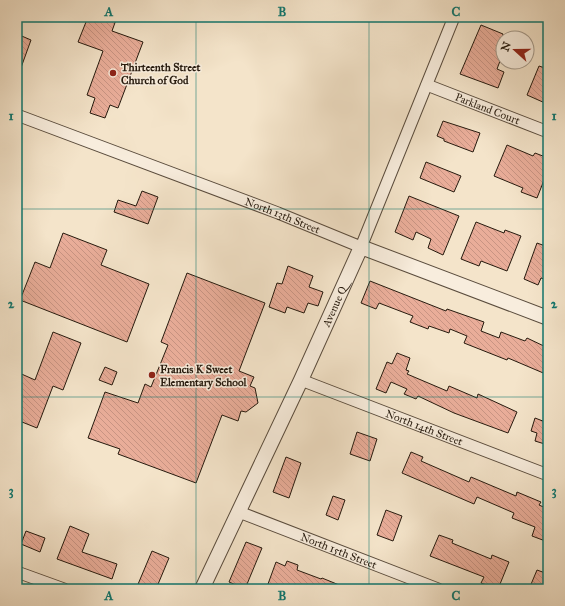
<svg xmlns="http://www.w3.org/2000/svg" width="565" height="606" font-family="'IM FELL Great Primer',serif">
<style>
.building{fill:url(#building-back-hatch);stroke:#261a0e}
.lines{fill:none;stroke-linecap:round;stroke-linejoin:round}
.minor-casing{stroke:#5a4c3d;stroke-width:13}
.tertiary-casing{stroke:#5a4c3d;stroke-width:16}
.minor{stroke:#f8eddd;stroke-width:11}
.tertiary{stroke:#f8eddd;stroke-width:14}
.grid{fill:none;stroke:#0f766e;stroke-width:1;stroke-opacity:0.55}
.poi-dot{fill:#8f2418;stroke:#f8eddd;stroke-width:1.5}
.labels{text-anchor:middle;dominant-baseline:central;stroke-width:3;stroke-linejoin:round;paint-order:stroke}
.poi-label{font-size:11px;font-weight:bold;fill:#261a0e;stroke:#f8eddd;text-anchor:start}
.street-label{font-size:11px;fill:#261a0e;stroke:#f8eddd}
.neatline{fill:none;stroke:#0f766e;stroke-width:1.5}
.grid-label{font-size:13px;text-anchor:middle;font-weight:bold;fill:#0f766e}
</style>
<defs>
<pattern id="building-back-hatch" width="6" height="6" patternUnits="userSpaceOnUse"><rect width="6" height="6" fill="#e9ad99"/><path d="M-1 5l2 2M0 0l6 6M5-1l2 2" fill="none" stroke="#c89483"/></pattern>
</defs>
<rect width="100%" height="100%" fill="#f4e4ca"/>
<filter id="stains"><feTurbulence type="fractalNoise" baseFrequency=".005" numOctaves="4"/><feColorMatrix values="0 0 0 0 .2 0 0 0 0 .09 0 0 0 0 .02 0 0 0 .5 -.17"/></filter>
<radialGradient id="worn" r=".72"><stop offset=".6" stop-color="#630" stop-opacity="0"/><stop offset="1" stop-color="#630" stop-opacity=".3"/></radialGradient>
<!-- building -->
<path class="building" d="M88,17h29l-5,14 31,11 -25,66 -8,-3 -5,13 -15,-5 5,-15 -8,-3 16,-44 -25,-9z
M481,25l22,9v19l-6,16 7,3 -6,16 -38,-14z
M17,34l14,6 -13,36 -1,-1z
M539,66l9,3v27l-3,7 -18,-8z
M443,121l37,12 -7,19 -29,-11v-2l-7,-3z
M507,145l26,11 2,-3 13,5v12l-11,28 -16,-6 2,-4 -29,-12z
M426,162l35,14 -7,16 -34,-14z
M142,191l16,6 -10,27 -34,-12 4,-12 18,6z
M409,196l50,20 -16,39 -15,-7 3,-9 -15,-7 -3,8 -18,-8z
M476,222l28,11 1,-3 16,6 -14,35 -26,-10 -2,5 -18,-7z
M63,233l44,17 -6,15 48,19 -22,58 -107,-42 15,-38 15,6z
M537,243l11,4v21l-4,11 -3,-1 -3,7 -14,-6z
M288,266l25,10 -4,11 14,5 -5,14 -10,-3 -4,10 -17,-6 -2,6 -16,-6 8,-24 5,1z
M187,273l78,30 -26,68 15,6 -4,9 5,2 3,15 -12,9 -5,-1 -3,10 -16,-6 -26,68 -78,-29 2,-5 -32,-11 17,-46 33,11 7,-19 6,3 17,-42 -7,-3z
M370,281l76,30 1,-2 37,13 -3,9 18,7 2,-6 24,9 2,-3 21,10v27l-40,-17 -1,2 -43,-17 3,-7 -17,-7 -1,4 -20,-7 -1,3 -18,-7 3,-6 -34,-13 -3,6 -15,-6z
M53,332l28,11 -18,47 -10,-4 -16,42 -20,-8v-48l18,8z
M397,353l13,5 -4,12 3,1 -2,3 40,17 2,-5 28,12 1,-4 39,18 -9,21 -54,-20 -36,-17 -2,3 -12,-5 3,-5 -16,-7 -5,11 -10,-4 11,-27 5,2z
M105,367l12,5 -5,13 -13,-5z
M535,418l13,5v22l-13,-4 2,-8 -6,-2z
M357,432l20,7 -7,22 -20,-7z
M411,452l12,5 -2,4 48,21 2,-5 45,19 1,-4 24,10 -2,3 9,4v33l-16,-6 3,-9 -23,-9 2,-5 -37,-16 -3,7 -72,-31z
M286,457l15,6 -12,35 -16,-6z
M333,496l12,4 -7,20 -12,-5z
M386,510l16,6 -9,25 -16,-6z
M70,526l19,8 -7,18 35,12 -5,15 -55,-20z
M26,531l19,7 -5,14 -19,-8z
M439,535l14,5 -1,3 39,16 1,-4 17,7 -11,27 -17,-6 3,-6 -54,-21z
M246,542l16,6 -17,41 -16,-7z
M152,551l17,7 -13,31h-20z
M287,561l11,4 -1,5 24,9 1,-1 27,11h-48l-11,-4 -2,4h-6l-14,-5 8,-22 9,4z
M537,570l11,4v15h-19z"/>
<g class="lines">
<defs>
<g id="minor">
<path id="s1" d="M427,85l121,47"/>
<path id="s2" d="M17,115l261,98 83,34 93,-230"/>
<path id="s3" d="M301,380l247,95"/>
<path id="s4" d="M239,512l199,77"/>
<path d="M17,572l47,17"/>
</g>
<g id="tertiary">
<path id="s5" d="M202,589l99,-209 60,-133 187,71"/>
</g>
</defs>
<!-- minor casing -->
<use href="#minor" class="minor-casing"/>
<!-- tertiary casing -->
<use href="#tertiary" class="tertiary-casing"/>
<!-- minor -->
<use href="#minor" class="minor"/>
<!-- tertiary -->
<use href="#tertiary" class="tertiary"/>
</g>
<!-- grid -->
<path class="grid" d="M196,17v572M369,17v572M17,209h531M17,397h531"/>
<!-- markers -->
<g class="poi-dot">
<circle cx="113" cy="73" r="4"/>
<circle cx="152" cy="375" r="4"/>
</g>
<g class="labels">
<!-- poi labels -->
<g class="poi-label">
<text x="121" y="67">Thirteenth Street<tspan x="121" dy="13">Church of God</tspan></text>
<text x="160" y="369">Francis K Sweet<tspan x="160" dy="13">Elementary School</tspan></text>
</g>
<!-- street labels -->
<g class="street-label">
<text stroke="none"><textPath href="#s1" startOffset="65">Parkland Court</textPath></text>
<text stroke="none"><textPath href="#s2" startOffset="284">North 13th Street</textPath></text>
<text stroke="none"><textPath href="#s5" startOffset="312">Avenue Q</textPath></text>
<text stroke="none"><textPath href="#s3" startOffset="132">North 14th Street</textPath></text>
<text stroke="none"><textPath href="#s4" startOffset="107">North 15th Street</textPath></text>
</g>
</g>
<!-- margin -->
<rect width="565" height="606" fill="none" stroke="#f4e4ca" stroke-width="44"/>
<!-- north arrow -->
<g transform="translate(515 50) rotate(291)"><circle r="19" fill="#f8eddd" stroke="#a4998a"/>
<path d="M0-3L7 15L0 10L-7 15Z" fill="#8f2418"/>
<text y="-6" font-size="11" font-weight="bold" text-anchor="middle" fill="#261a0e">N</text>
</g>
<rect x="22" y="22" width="521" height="562" class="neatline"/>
<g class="grid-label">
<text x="109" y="16">A</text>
<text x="282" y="16">B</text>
<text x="456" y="16">C</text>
<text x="11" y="120">1</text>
<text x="554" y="120">1</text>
<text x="11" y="308">2</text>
<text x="554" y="308">2</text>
<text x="11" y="495">3</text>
<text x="554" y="495">3</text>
<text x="109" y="600">A</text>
<text x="282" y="600">B</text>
<text x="456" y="600">C</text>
</g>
<rect width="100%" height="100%" filter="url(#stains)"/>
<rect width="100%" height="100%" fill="url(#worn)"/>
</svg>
